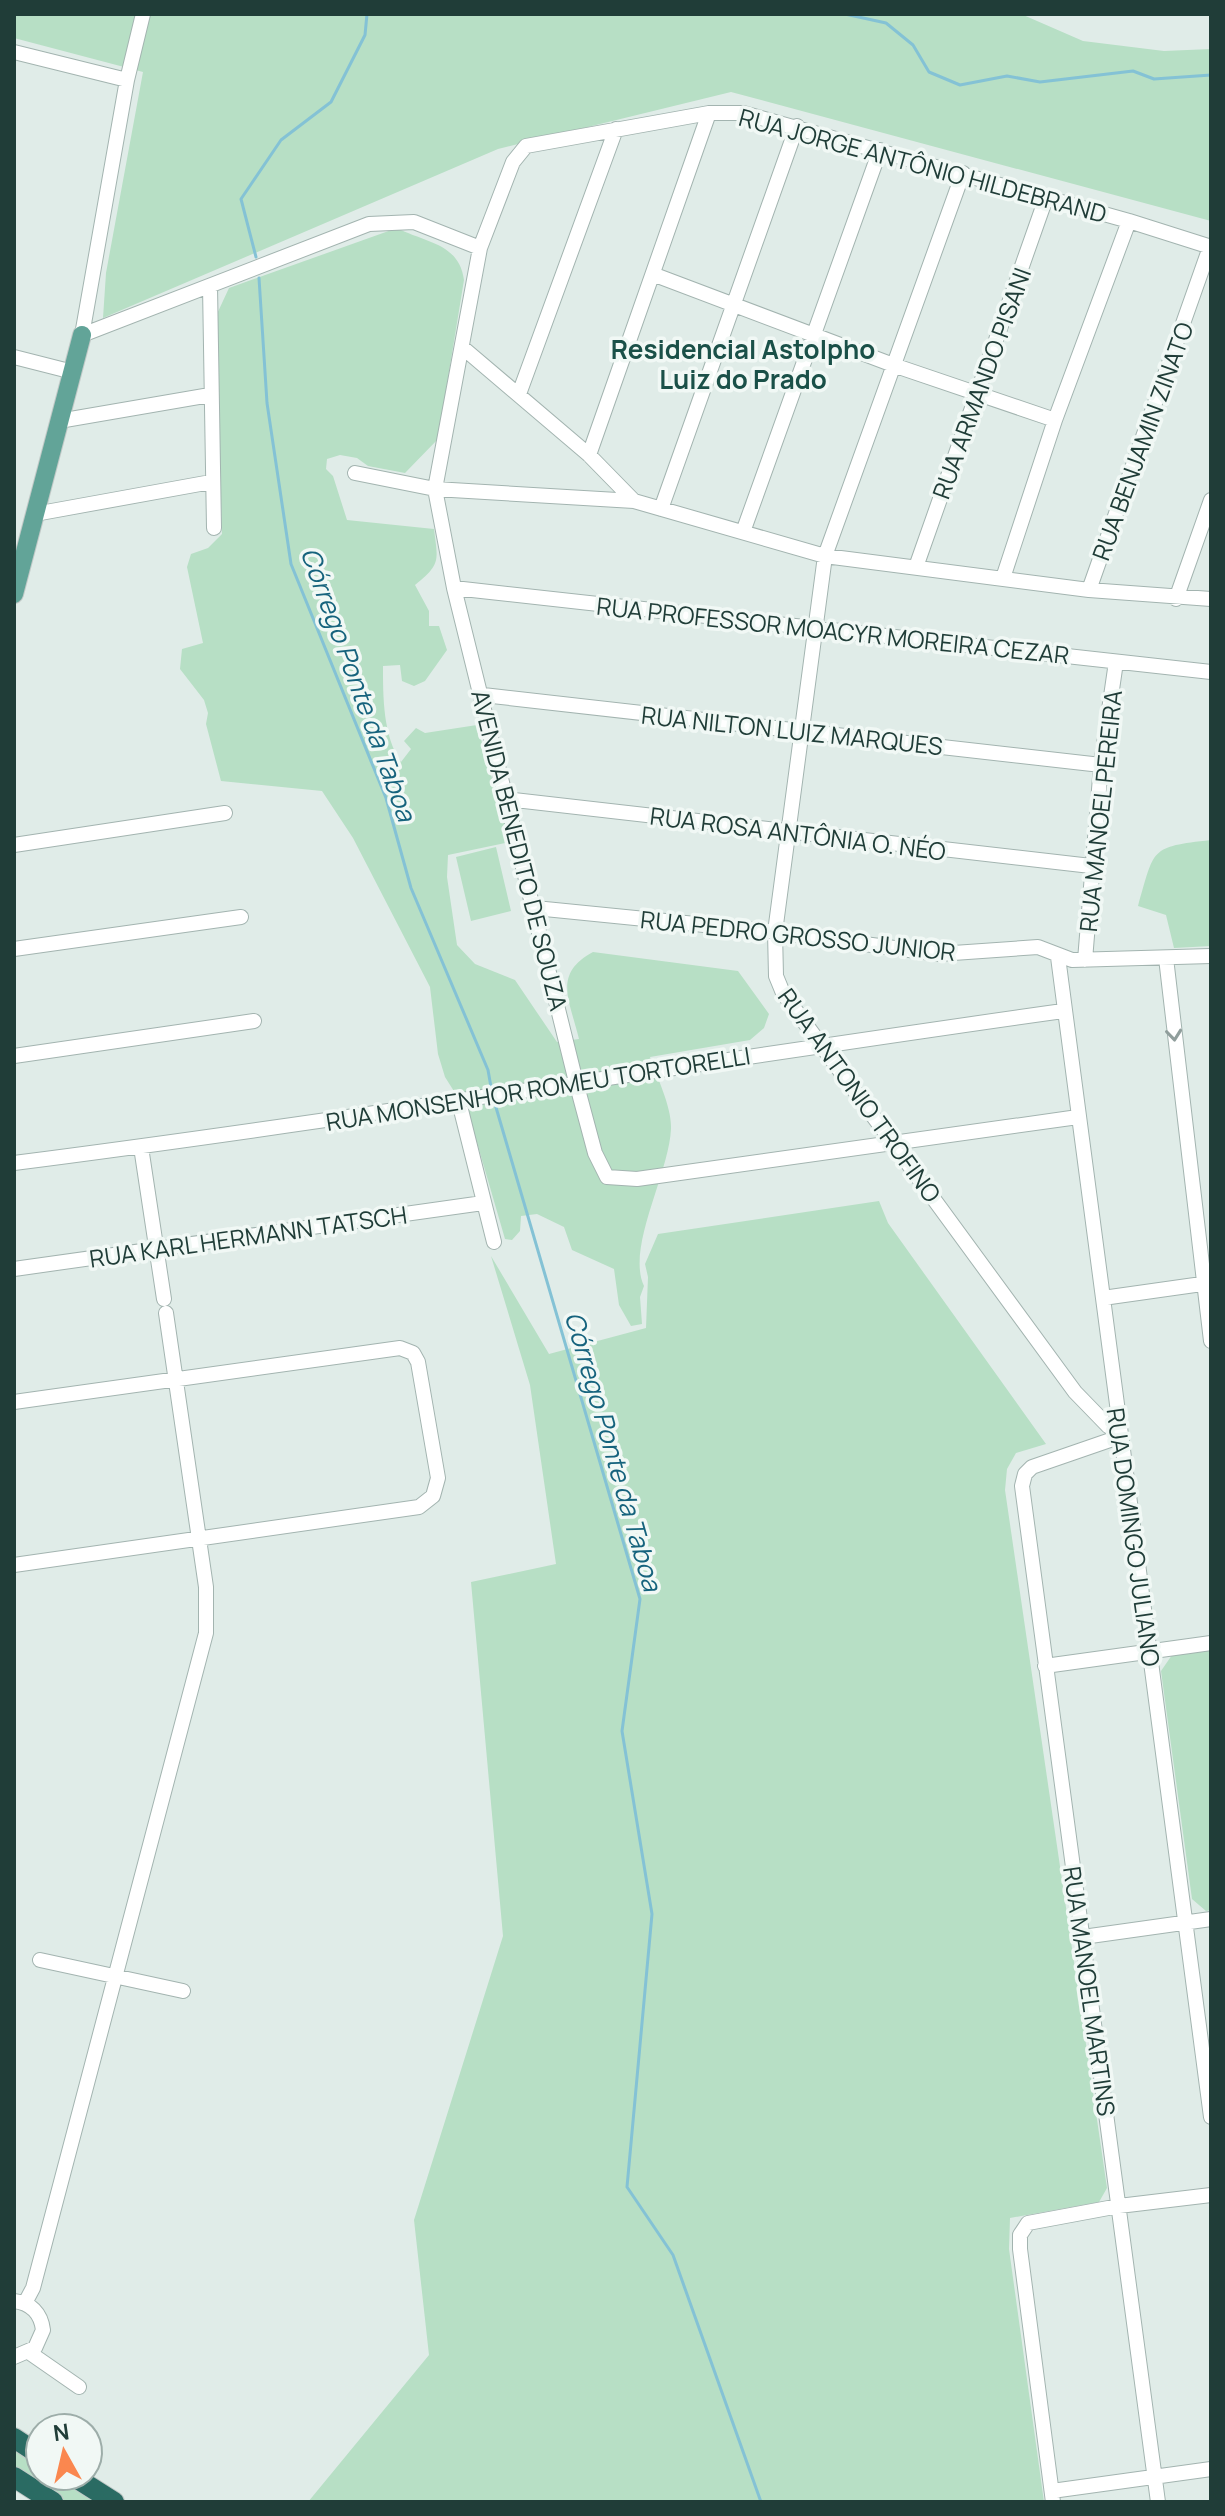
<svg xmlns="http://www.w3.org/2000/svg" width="1225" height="2516" font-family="Manrope,sans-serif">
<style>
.green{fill:#b7dfc5}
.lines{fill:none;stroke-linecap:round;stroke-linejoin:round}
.stream{stroke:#84c2d5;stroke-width:3}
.minor-casing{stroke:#a3b4b0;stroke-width:16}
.major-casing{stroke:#c1c9c7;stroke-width:20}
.highway-casing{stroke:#c1c9c7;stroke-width:22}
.minor{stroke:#fff;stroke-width:14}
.major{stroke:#62a498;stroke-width:18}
.highway{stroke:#2a6b63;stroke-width:20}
.oneway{stroke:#909e9c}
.labels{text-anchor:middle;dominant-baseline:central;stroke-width:7;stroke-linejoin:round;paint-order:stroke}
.street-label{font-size:24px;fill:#203d38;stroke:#f1f8f5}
.neighbourhood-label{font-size:26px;font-weight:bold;fill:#1a5048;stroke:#f1f8f5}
.water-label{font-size:26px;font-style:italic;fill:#16637d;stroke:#f1f8f5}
</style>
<rect width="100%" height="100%" fill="#e0ece8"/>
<!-- green -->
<path class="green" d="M14,14h1007l62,27 81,10 47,-2v172l-480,-129 -233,57 -395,169 3,-45 37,-201 -129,-34z
M397,228c29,15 62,15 67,52l-26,159 -33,34 -37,-7 -11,-8 -17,-3 -13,4 -1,10 7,7 14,44 87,9c4,32 7,35 -19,56l14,26v15h10l8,24 -22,31 -11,5 -12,-5 -2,-16 -17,1c0,31 0,70 18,96l10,-13 -7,-8 12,-13 9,5 52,-8 33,117 -62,13 -1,22 10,68 18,19 40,16 42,62 22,-3c-9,-38 -27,-65 14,-87l145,19 31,43 -5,14 -14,12 -100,17c7,21 22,50 21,72 -2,45 -45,119 -27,157l-4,11 2,27 -11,2 -12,-21 -5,-36 -42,-19 -8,-23 -27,-13 -16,2 -1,15 -8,9 -7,-1 -36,-124 -24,-38 -7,-23 -8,-67 -77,-149 -31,-47 -101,-10 -15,-57 2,-11 -4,-13 -24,-31 2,-20 21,-6 -16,-76 4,-13 17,-6 14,-14 -6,-218 13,-28z
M1211,840v106l-37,2 -8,-33 -28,-9c17,-58 11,-59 73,-66z
M496,847l15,64 -40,10 -15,-64z
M879,1201l9,22 158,221 -30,9 -9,16 -2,21 102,698 -8,14 -89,16 -1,31 35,253h-736l121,-147 -15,-135 89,-284 -32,-354 85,-18 -26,-179 -39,-129 58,98 97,-26 2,-51 -3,-13 13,-30z
M1211,1650v260l-5,1 -14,-12 -31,-228 11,-16z
M14,2444l26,17v15h24l41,26h-38l-53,-34z"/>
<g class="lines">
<!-- stream -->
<path class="stream" d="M845,14l41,9 27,22 16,27 31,13 47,-9 33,6 93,-11 21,8 57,-4
M256,257l-15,-58 40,-59 50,-38 34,-67 2,-21
M259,278l8,125 24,161 95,234 25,90 77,182 3,17
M495,1104l145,495 -18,132 30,183 -25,273 46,68 88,247"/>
<defs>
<path id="minor" d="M14,52l113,28
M963,173l-138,383 -50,376 1,44 7,17 292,399 33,34 11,6
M655,275l241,91 159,54
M210,286l4,242
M82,335l287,-111 45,-2 66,26
M82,335l45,-255 16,-66
M462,347l127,108 45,46 191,55 264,34 122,9
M14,357l59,15
M519,394l97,-265
M59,421l151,-26
M589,455l120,-342
M355,473l80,16 199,12
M661,509l136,-383
M35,514l176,-32
M743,532l137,-382
M916,567l130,-369
M1003,578l52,-158 74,-199
M454,588l757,84
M1089,590l121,-343
M1176,599l35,-99
M483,695l618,70
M506,799l585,67
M14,845l211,-32
M535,908l240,24 164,22 99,-7 34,13 139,-4
M14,949l227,-32
M1058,957l153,1160
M1166,958l45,383
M1085,960l16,-195 15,-103
M14,1056l240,-35
M459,1102l35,140
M1078,1117l-441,62 -30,-2 -12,-24 -19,-71 -122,-494 -19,-99 45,-241 33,-86 13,-16 183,-33h34l386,108 82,26
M141,1147l23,152
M14,1163c350,-45 699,-103 1049,-152
M14,1269l469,-66
M1103,1298l106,-15
M14,1402l386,-54 13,5 5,9 20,116 -5,18 -14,11 -405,58
M1119,1437l-87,30 -7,7 -3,12 136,1016
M1045,1666l166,-23
M1083,1937l128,-18
M40,1960l143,31
M14,2301c17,2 27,12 29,29l-8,18 -21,9
M25,2303l8,-15 173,-655v-46l-40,-274
M30,2353l49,34
M1052,2491l159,-22
M1053,2502l-33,-253v-14l8,-12 91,-17 92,-11"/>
<path id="major" d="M14,594l68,-259"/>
<path id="highway" d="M14,2438l26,17
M73,2476l41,26
M14,2477l39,25"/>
</defs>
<!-- minor casing -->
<use href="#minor" class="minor-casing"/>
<!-- major casing -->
<use href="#major" class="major-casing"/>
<!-- highway casing -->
<use href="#highway" class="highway-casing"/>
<!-- minor -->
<use href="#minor" class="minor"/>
<!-- major -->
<use href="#major" class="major"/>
<!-- highway -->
<use href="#highway" class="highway"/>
</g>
<!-- one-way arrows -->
<defs><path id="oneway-chevron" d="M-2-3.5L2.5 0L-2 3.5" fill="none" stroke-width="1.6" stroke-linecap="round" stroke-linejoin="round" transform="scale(2)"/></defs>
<use class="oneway" href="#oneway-chevron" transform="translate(1174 1035) rotate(84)"/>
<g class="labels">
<!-- street labels -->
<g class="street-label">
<text transform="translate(923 165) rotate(15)">RUA JORGE ANTÔNIO HILDEBRAND</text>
<text transform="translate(981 383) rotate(-70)">RUA ARMANDO PISANI</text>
<text transform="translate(1142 441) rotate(-70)">RUA BENJAMIN ZINATO</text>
<text transform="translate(833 630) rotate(6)">RUA PROFESSOR MOACYR MOREIRA CEZAR</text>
<text transform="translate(792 730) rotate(6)">RUA NILTON LUIZ MARQUES</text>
<text transform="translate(1100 811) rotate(-84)">RUA MANOEL PEREIRA</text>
<text transform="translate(798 833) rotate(7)">RUA ROSA ANTÔNIA O. NÉO</text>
<text transform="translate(520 850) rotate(76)">AVENIDA BENEDITO DE SOUZA</text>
<text transform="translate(798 935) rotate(6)">RUA PEDRO GROSSO JUNIOR</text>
<text transform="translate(538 1088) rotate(-9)">RUA MONSENHOR ROMEU TORTORELLI</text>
<text transform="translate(860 1095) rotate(54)">RUA ANTONIO TROFINO</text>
<text transform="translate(248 1236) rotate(-8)">RUA KARL HERMANN TATSCH</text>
<text transform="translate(1134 1537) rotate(82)">RUA DOMINGO JULIANO</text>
<text transform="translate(1090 1991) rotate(82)">RUA MANOEL MARTINS</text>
</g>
<!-- neighbourhood labels -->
<g class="neighbourhood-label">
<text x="743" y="349">Residencial Astolpho<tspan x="743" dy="30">Luiz do Prado</tspan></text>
</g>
<!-- water labels -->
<g class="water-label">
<text transform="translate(359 684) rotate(70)">Córrego Ponte da Taboa</text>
<text transform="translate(614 1451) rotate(74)">Córrego Ponte da Taboa</text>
</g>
</g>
<!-- border -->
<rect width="1225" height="2516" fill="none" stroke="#203d38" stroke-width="32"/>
<!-- north arrow -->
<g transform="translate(64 2452) rotate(352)"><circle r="38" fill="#f1f8f5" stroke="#9dada9" stroke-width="2"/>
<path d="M0-6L14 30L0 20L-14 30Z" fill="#fa874f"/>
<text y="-12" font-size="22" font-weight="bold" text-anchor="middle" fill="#203d38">N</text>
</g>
</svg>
